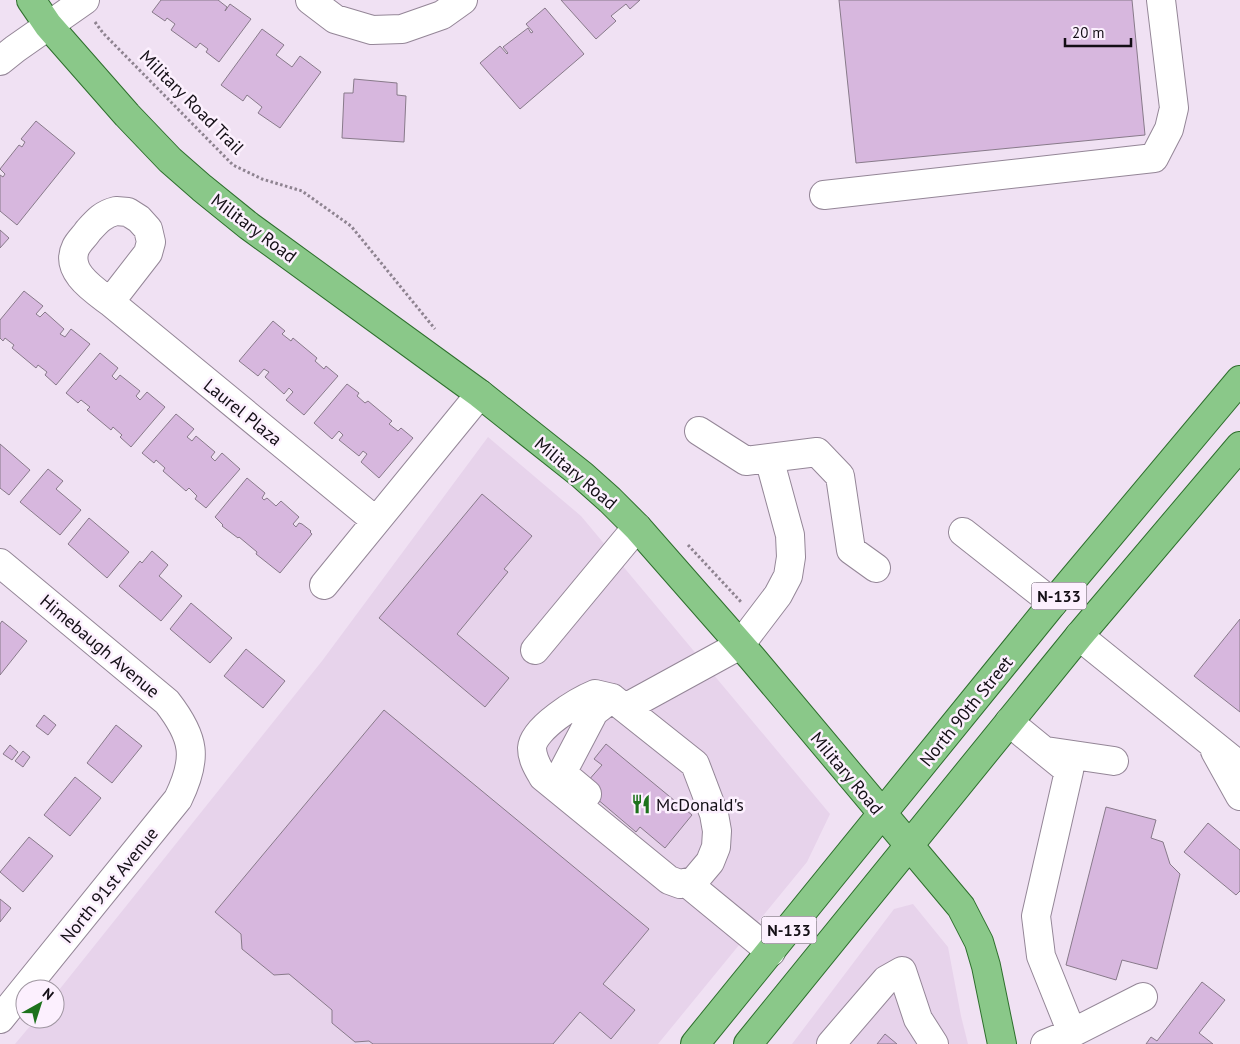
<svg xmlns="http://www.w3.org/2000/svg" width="1240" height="1044" font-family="'PT Sans',sans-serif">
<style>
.built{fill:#e7d3eb}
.building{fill:#d7b7de;stroke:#887a8a}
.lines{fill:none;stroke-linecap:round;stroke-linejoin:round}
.minor-casing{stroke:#948697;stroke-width:30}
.major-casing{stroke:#2e6f2d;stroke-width:30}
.path{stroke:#8e8390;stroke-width:3;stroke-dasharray:2.5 2.5;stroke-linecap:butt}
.minor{stroke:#fff;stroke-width:28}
.major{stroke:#8ac889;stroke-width:28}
.labels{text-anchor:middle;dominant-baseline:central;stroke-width:5;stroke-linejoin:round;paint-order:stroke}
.shield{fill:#fcf0fe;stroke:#5a525c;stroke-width:1}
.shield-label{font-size:16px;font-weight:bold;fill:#140f16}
.street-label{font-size:18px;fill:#140f16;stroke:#fcf0fe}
.poi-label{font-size:18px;fill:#140f16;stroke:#fcf0fe;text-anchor:start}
</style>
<rect width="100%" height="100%" fill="#f0e1f3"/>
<!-- built -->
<path class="built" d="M488,437l93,79 249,298 -23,48 -149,182h-643l21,-25h19v-24l267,-334z
M913,904l35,43 13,69 7,28h-176l102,-135z"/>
<!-- building -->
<path class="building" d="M161,0h57l9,7 -2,4 5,-7 21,15 -32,43 -13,-10 2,-3 -8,-6 -4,5 -25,-18 4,-6 -8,-6 -2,3 -13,-9z
M561,0h79l-10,9 -4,-5 -15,12 5,5 -20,18z
M839,0h293l13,135 -289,28z
M545,8l39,46 -64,55 -40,-46 20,-17 7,8 1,-1 -5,-6 25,-19 3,5 2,-1 -7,-8z
M262,29l22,16 -8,10 16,12 8,-11 21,16 -41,56 -22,-15 4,-6 -15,-12 -4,6 -22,-16z
M354,79l43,4v12l9,1 -2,46 -62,-4 2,-45h9z
M36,121l39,32 -58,72 -17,-14v-36l3,2 2,-3 -5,-5 19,-24 3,2 3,-5 -4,-3z
M0,230l9,8 -9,10z
M24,291l19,15 -7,8 4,3 5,-5 19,17 -4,5 5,3 6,-8 19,15 -34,41 -11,-10 2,-3 -9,-7 -2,3 -24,-20 2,-3 -9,-7 -2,3 -3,-3v-18z
M273,321l12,10 -3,3 9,7 2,-3 24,20 -2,3 9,8 2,-3 12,10 -34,39 -18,-15 7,-8 -4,-4 -5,6 -19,-17 4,-5 -5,-3 -6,7 -19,-15z
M100,353l18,15 -6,8 4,4 4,-5 20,16 -4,5 4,4 7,-8 18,15 -34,40 -11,-10 2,-2 -9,-8 -2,3 -24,-20 3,-3 -9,-7 -3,3 -12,-10z
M347,384l12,9 -2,3 8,7 3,-2 24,20 -3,3 9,7 3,-3 12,10 -34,40 -18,-16 6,-8 -4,-3 -4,5 -20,-16 4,-5 -4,-4 -7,8 -18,-16z
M176,414l18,15 -7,8 5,4 4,-5 19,16 -4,5 4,4 7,-8 18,16 -34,39 -11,-9 2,-3 -8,-8 -3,3 -23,-20 2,-3 -9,-8 -2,3 -12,-10z
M0,444l30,26 -21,25 -9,-7z
M48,469l15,12 -7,8 25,21 -21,25 -40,-33z
M247,478l18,15 -3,5 2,2 3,-2 9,8 5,-5 18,16 -6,7 3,3 3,-4 3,1 9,7 -1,1 2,2 -32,39 -24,-19 1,-2 -18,-15 -1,1 -16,-12 1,-1 -8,-8z
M482,494l50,42 -28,33 4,3 -51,62 52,44 -24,29 -106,-89z
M89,518l40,34 -22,26 -39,-34z
M152,551l16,14 -9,11 23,20 -21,25 -42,-35 21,-25 2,2z
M191,603l41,35 -22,25 -40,-34z
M1240,619v93l-46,-36z
M2,621l25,20 -27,34v-51z
M246,649l39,32 -22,27 -39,-32z
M384,710l265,219 -46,55 32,26 -24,29 -31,-27 -27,32h-180l-4,-3 -14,1 -23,-19v-13l-43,-36 -15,1 -32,-26 -1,-15 -26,-22z
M44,715l12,10 -8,10 -12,-9z
M116,725l26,21 -30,37 -25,-20z
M606,744l86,71 -27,33 -25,-21 -4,5 -46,-39 -3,-11 15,-17 -8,-6z
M10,745l8,7 -6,8 -9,-6z
M23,751l7,6 -7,10 -8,-6z
M75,777l26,21 -31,38 -26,-21z
M1106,807l50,13 -5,18 12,4 7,22 10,10 -23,95 -35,-9 -6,20 -50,-15z
M1208,823l32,27v41l-4,4 -52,-43z
M29,837l24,19 -30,36 -23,-20z
M0,899l11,9 -11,14z
M1202,982l23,18 -26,33 14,11h-67l5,-7 6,4z
M885,1034l12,10h-20z"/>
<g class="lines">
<defs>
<path id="minor" d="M310,0l25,19 37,11 30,-1 40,-14 21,-15
M0,61l15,-12 70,-49
M824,195l330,-37 15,-29 5,-21 -13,-108
M116,211l12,1 11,7 9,10 3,13 -3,11 -38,49c-16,-12 -46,-31 -34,-55 3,-6 9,-11 12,-16 9,-10 15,-17 28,-20z
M110,302l266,219
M699,431l47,30 71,-9 23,24 11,74 25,18
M963,532l90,71
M0,563l167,139c28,36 31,56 11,97l-178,220
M324,585l156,-191
M1079,636l161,130
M535,650l102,-123
M595,694l17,4 83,66 19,50 3,17 -1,16 -6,15 -16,19 -14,3 -11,-4 -126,-103c-5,-9 -11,-18 -11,-29 1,-20 46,-47 63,-54z
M625,708l115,-63 38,-50 10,-19 3,-19 -1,-22 -21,-77
M1009,722l60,49 -33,145 5,40 31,77 -27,11
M1046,751l68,10
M1215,751l25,45
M587,794l-25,-21 32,-61 18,-14
M687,883l84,69
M1072,1033l71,-36
M831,1044l55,-64 16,-9 16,48 16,25"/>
<path id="major" d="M31,0l17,25 79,90 43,45 32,28 47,38 231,168 102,81 28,25 27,27 115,131 209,249 18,35 7,24 16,78
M695,1044l358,-441 187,-223
M748,1044l331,-408 161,-190"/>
</defs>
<!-- minor casing -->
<use href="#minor" class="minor-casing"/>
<!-- major casing -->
<use href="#major" class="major-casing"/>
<!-- path -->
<path class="path" d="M95,22l8,11 130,132 29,14 40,12 49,35 84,103
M688,545l54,58"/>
<!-- minor -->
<use href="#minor" class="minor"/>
<!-- major -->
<use href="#major" class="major"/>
</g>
<!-- icons -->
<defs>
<symbol id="restaurant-bare" viewBox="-9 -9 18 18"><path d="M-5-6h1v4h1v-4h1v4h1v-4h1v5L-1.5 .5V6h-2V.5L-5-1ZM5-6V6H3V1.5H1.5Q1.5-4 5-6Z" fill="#1d721c" stroke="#fcf0fe" stroke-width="2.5" paint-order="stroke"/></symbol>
</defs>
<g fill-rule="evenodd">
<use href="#restaurant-bare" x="627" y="790" width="28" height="28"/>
</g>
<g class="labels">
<!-- shield labels -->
<g class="shield">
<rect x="1031.5" y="582.5" width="55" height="27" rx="4"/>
<rect x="761.5" y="916.5" width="55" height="27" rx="4"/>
</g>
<g class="shield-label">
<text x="1059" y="596">N-133</text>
<text x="789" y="930">N-133</text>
</g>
<!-- street labels -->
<g class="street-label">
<text transform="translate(192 102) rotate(45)">Military Road Trail</text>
<text transform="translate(254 228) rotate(37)">Military Road</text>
<text transform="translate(243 412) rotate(39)">Laurel Plaza</text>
<text transform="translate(576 473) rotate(40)">Military Road</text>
<text transform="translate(100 646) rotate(40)">Himebaugh Avenue</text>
<text transform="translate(966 711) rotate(-51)">North 90th Street</text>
<text transform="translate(847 773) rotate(50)">Military Road</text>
<text transform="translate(109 885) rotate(-51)">North 91st Avenue</text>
</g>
<!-- poi labels -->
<g class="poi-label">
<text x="656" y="804">McDonald's</text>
</g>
</g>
<!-- north arrow -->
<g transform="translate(40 1004) rotate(39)"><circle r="24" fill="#fcf0fe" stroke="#9f96a1"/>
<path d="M0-4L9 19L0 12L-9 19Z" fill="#1d721c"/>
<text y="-8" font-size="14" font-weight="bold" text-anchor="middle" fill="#140f16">N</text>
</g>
<!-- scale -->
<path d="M1065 38v8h66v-8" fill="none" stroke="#140f16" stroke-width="2.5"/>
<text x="1072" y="38" font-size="15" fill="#140f16" stroke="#fcf0fe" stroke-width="4" paint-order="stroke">20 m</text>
</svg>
